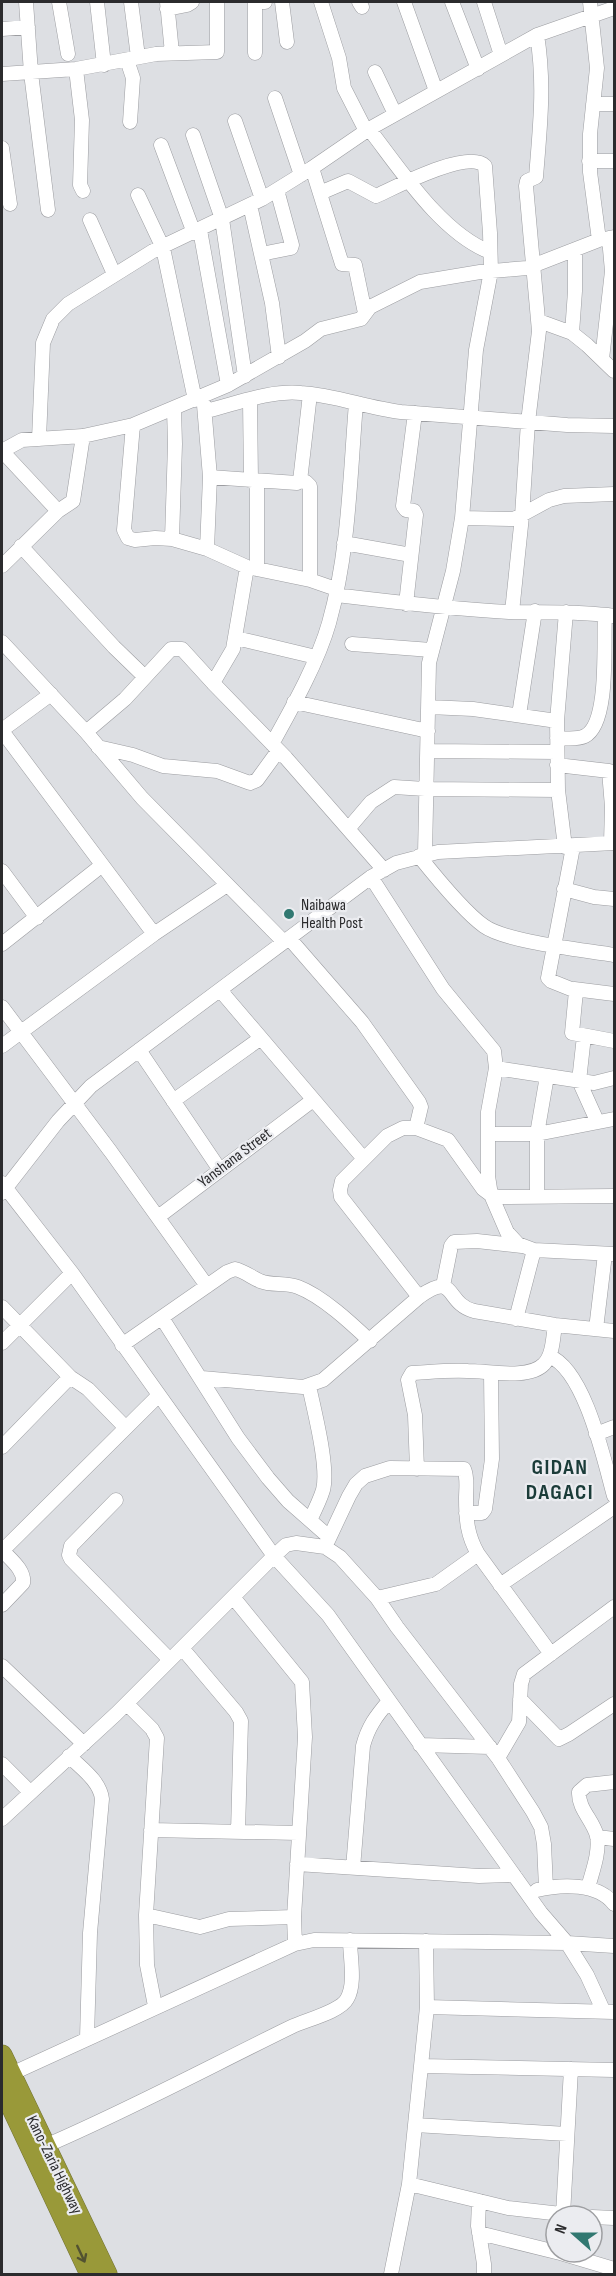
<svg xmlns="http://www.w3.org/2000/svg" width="616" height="2276" font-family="'Sofia Sans Condensed',sans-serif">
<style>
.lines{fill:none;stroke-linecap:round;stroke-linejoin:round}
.minor-casing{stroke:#9c9da1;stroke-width:15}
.highway-casing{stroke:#727235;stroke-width:21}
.minor{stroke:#fff;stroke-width:14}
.highway{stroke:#999939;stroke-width:20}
.oneway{stroke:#525231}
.poi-dot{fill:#317871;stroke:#ebecf0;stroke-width:2}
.labels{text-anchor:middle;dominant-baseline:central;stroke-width:4.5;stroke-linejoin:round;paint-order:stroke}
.poi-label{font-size:16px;fill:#2b2b2d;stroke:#ebecf0;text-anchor:start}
.street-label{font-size:16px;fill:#2b2b2d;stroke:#ebecf0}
.district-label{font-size:22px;font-weight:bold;letter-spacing:1.5px;fill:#1b3c39;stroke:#ebecf0}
</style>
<rect width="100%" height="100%" fill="#dddfe3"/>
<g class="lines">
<defs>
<path id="minor" d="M26,2l5,71 17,137
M59,2l9,52
M97,2l7,63
M131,2l7,55
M167,2l5,51
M282,2l5,40
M321,2l18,56 5,30 22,43
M359,2l3,5
M404,2l32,89
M452,2l26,67
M484,2l17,53
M590,2l7,66 -7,66v38l9,68
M167,9l20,-4 5,-3
M2,29l26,-2
M255,53v-51h10
M127,60l6,18 -3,44
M76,69l6,51 -2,65 3,6
M375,72l20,42
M2,74l74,-5 80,-15 61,-2v-50
M275,98l26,77
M593,104h21
M235,121l27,78
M369,129c32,41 72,104 121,123
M193,135l29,84 23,157
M161,145l33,88
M2,148l8,56
M589,161h25
M312,168l30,96 13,1 10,48
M320,193l28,-12 28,15c20,-9 92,-47 109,-30l5,67 1,38 -15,79 -14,168 -9,53 -24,92 -4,191
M138,195l25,53 32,152
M250,205l22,98 7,54
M90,220l24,54
M200,230l28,155
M261,254l30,-6 1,-3 -15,-55
M539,321l33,12 15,12 27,26
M572,333l3,-42v-41
M602,359l10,-88 -3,-33
M250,400l1,81
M204,405l6,72 -3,72
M206,411c30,-7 63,-21 95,-18 34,2 66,15 100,19l166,13 47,1
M133,425l-9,105 4,8 7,2 20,-2 17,1 35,10 40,18 63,13 26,9
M39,439l4,-96 10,-24 15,-15 85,-53 109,-52 50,-31 57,-39 168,-94 77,-27
M2,451l20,-11 61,-4 50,-11 95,-40 77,-44 16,-12 40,-10 9,-12 50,-25 60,-10 47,-4 72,-28 15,-3
M2,451l56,60
M210,477l87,6 3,-2 10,-87
M300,481l6,1 4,4v94
M462,518l52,1 35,-19 15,-4 50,-2
M172,539l3,-95 -1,-35
M344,543l67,12
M21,546l93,101 31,30
M2,566l56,-55 15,-10 10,-65
M257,569v-87
M336,595c58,7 115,14 173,17 35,1 70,-1 105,4
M406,604l10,-89 -2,-4 -8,-1 -3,-4 12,-93
M512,612l10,-96 6,-94 11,-91 -13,-145 1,-5 9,-4c4,-50 9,-93 1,-142
M236,638l80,19
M2,642l84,90 56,66 142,144
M352,644l79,6
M213,683l20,-34 14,-82
M294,702l134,29
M429,707l44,2 84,12
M519,715l16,-104
M2,730l49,-36
M2,731l152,203
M86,732l39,-33 46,-50h11l31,34 73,75 98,112
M557,738c8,0 20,2 28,-2 25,-13 18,-95 20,-121
M272,744c20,-36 46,-82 57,-121 20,-71 21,-147 27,-220
M98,747l35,8 30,11 54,5 33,12 7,-3 21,-29
M428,751l129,1
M557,765l52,6 3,36 -1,36
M348,829l23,-27 23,-15 31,2 133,1
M565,847l-7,-57 -1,-69 9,-109
M573,847l-25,131 3,3 25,10 -4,42 42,8
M419,856c16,20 45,56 65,70 22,16 101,24 130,29
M2,871l35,47
M371,877l72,112 51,62 2,17 -8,44v64l3,19 16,37 11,12 16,6 80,4
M564,889l30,8 20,2
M289,938l73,84 57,80 2,5 -5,21
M2,944l99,-78
M574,989l40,5
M220,990l144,169
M2,1007l109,145 96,134
M584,1036l-5,45 18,40
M2,1046l152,-112 73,-49
M139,1050l81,120
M496,1068l98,15 20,-5
M173,1101l88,-63
M488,1134h49l77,-15
M2,1183l70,90 202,283 54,59 213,298 26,30 20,32 16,35
M2,1193l56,-72 33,-35 280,-209 25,-14 42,-11 176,-9
M537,1197v-63l10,-58
M158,1217l155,-117
M443,1286l8,-40 3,-4 23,-1 45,5
M419,1297l-78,-100 -1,-7 2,-9 45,-45 16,-8h13l32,12 35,49 8,6 8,2 115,-1
M2,1307l68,70 18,12 37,38
M162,1318l76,120 30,40 20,23 41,36
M516,1319l18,-69
M596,1329l9,-75
M2,1343l70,-70
M122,1345l105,-73 8,-3c9,2 16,8 25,12 12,5 25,1 38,6 24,9 53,36 72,54
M549,1356c36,14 55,104 65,140
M202,1378l101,9 20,-7 96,-83c38,-27 25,6 55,14l81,14 59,6
M309,1386c5,24 20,81 14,104 -3,10 -8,20 -13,30
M596,1434l18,-7
M2,1447l68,-70
M417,1469l-2,-54 -7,-35 4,-7c18,-1 37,-3 56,-2 20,0 61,9 76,-7 9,-9 9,-27 11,-39
M116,1500l-45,46 -2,9 2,4 99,101
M466,1513h16l3,-4 7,-50 -1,-86
M325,1547l24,-51 7,-12 9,-8 25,-8 74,1c4,9 2,20 2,29 0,21 1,37 12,56l73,100
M2,1550c8,9 23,20 21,33l-21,22
M2,1551l156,-155
M500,1585l114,-78
M233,1597l69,85 3,55 -11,180 1,27
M377,1598l59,-14 42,-30
M182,1648l54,64 5,9 -3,111
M2,1666l82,78
M520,1699l39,40 10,-5 45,-30
M127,1704l25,25 5,9 -11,177 1,50 8,41
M420,1745l70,2
M69,1756c12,12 31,25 33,43l-12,134 -3,105
M498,1758l21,-36 2,-38 3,-10 90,-67
M2,1764l28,28
M2,1819l114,-105 158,-158 12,-11 10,-2 29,4 15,10 37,41 20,29 101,131 35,54 8,15 3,17 2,44
M151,1830l147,3
M597,1837l17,2
M297,1864l182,12 35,-1
M353,1868l10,-122c5,-19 13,-30 26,-45
M588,1888c4,-16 12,-35 9,-52 -4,-16 -19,-27 -18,-44l8,-7 27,-3
M537,1890c25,-6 61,-7 77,14
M146,1915l54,12 29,-8 65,-2
M427,2007l187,5
M421,2066l193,4
M11,2074l284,-130 19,-4 253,3 47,3
M415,2125l152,9
M45,2146c84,-36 164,-79 246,-119 14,-7 49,-15 56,-28 9,-15 3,-42 3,-59
M409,2184l99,24 71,8
M479,2201l-1,25 6,38v10
M563,2215l8,-146
M592,2217l22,1
M479,2233l77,19
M557,2252l57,17
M391,2274l18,-90 18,-177 -1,-66"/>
<path id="highway" d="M2,2055l105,219
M2,2087l88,187"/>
</defs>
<!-- minor casing -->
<use href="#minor" class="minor-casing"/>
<!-- highway casing -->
<use href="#highway" class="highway-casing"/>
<!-- minor -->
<use href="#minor" class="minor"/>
<!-- highway -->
<use href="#highway" class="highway"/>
</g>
<!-- one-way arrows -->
<defs><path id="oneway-shaft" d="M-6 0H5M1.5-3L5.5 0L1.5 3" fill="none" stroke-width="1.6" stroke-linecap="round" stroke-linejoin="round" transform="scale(1.5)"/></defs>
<use class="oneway" href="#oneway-shaft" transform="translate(81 2254) rotate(65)"/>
<!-- markers -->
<circle class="poi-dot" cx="289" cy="914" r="6"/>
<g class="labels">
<!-- poi labels -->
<g class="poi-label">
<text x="301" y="905">Naibawa<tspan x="301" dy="18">Health Post</tspan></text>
</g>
<!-- street labels -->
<g class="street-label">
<text transform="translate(235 1158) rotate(-37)">Yanshana Street</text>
<text transform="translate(54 2165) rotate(64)">Kano-Zaria Highway</text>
</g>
<!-- district labels -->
<g class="district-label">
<text x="560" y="1467">GIDAN<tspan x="560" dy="25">DAGACI</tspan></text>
</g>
</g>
<!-- border -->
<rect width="616" height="2276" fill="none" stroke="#2b2b2d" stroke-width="6"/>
<!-- north arrow -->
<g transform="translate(574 2234) rotate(291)"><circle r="28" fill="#ebecf0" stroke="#9e9fa2" stroke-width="1.5"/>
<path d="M0-4.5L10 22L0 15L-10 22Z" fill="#317871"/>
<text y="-9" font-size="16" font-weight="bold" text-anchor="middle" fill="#2b2b2d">N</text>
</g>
</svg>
